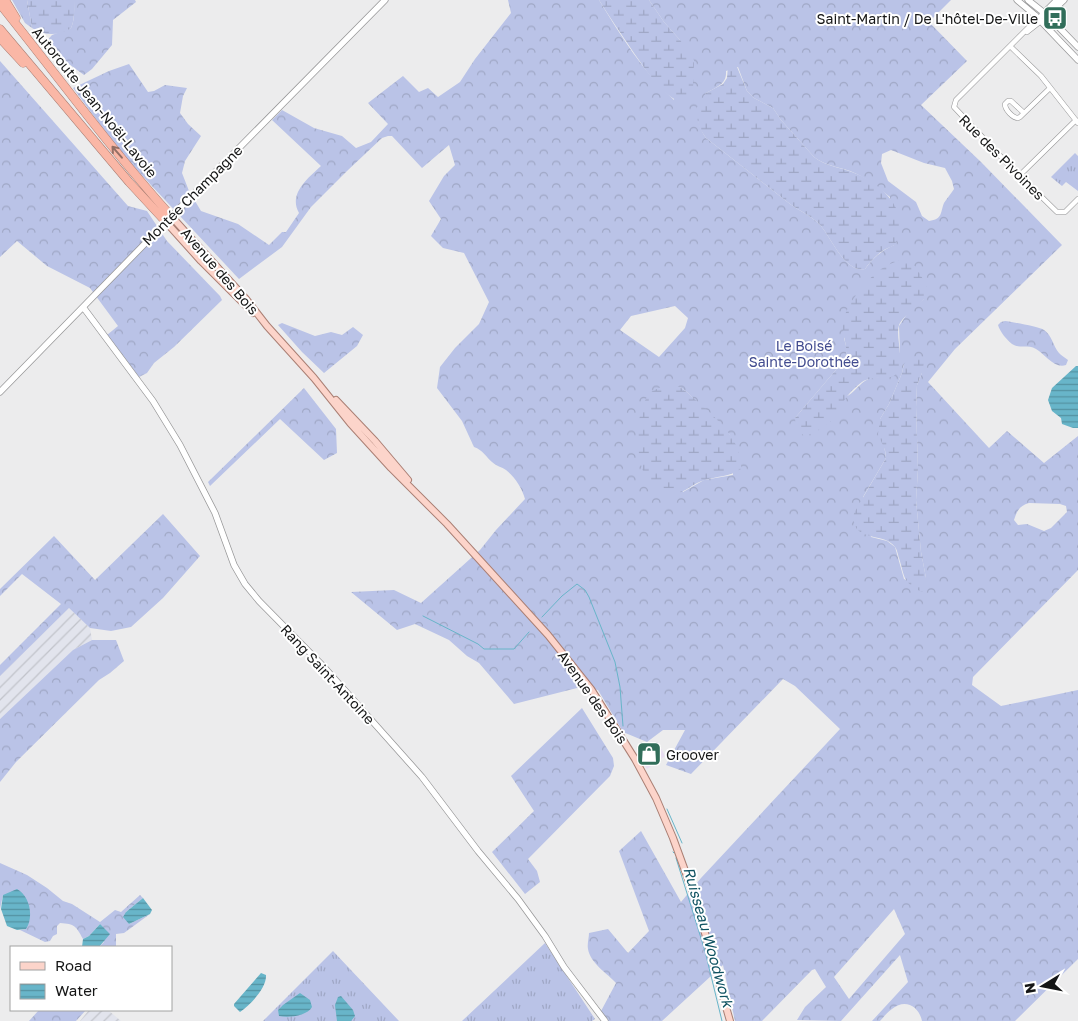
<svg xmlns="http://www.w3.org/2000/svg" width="1078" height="1021" font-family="'Golos Text',sans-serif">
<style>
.commercial{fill:#e9ddf1}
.industrial{fill:url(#industrial-furrows)}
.grass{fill:url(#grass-tufts)}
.forest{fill:url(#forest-crowns);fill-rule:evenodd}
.wetland{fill:url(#wetland-marsh)}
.water{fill:url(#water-rules)}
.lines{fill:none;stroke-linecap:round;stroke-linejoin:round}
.stream{stroke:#68b5c9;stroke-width:1}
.street-casing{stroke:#989899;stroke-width:5.5}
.secondary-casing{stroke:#989899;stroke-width:7}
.primary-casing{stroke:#aa7f74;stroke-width:8}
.highway-casing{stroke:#aa7f74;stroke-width:9}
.street{stroke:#fff;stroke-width:4.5}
.secondary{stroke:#fff;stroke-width:5.5}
.primary{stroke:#fcd4ca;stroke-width:6}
.highway{stroke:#fab7a6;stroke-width:8}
.oneway{stroke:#936f65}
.labels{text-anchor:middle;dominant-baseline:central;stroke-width:4;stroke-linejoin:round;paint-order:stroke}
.poi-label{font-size:14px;fill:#151616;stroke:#fff;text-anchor:end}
.street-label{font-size:14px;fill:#151616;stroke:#fff}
.park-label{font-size:14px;fill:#414b8f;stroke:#fff}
.water-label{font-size:15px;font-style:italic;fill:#0f5261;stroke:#fff}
</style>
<defs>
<pattern id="industrial-furrows" width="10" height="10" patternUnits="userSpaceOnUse" patternTransform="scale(1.25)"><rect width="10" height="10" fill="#e2e4ed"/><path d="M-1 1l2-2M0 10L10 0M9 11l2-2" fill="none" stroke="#c1c3ca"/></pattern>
<pattern id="grass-tufts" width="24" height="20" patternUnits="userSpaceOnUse" patternTransform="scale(1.25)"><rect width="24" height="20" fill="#bac3e7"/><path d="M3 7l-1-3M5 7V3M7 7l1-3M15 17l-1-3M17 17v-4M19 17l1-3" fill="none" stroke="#9fa7c5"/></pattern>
<pattern id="forest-crowns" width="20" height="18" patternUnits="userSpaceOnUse" patternTransform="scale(1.25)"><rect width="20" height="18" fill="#bac3e7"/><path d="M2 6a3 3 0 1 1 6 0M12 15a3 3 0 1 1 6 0" fill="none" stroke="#9fa7c5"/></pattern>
<pattern id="wetland-marsh" width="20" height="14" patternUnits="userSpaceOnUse" patternTransform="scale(1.25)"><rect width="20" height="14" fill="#bac3e7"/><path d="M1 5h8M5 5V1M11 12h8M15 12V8" fill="none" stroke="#9fa7c5"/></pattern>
<pattern id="water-rules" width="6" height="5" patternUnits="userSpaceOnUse" patternTransform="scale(1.25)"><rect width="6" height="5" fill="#68b5c9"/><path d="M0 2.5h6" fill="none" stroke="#5492a2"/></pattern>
</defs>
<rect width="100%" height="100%" fill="#ececed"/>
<!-- commercial -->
<path class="commercial" d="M658,742l7,14 -18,13 -10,-17z"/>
<!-- industrial -->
<path class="industrial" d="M69,608l21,20 2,12 -19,10 -73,69v-43z
M89,1010h19l13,11h-41z"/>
<!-- grass -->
<path class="grass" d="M1075,153l3,3v35l-12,-9 -4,4 -11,-9z
M545,943l50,76 -3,2h-130z
M333,951l66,70h-136z"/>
<!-- forest -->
<path class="forest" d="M12,0h15l5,28 -7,-5z
M74,0h61l1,2 -23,18 -1,25 -20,24 -8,6 -41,-30 9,-10 19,-7c4,-8 3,-19 3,-28z
M508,0h91c22,36 44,72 75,100l6,-60 -16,-18 -15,-22h302l-22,22 38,39 -46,44 60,57 81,83 -107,104 -27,33 61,66 18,-17 37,32 34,-27v134l-105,107 -1,8 29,21 77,-16v269l-63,62h-93c-3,-15 -17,-23 -30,-12 -5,3 -8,8 -12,12h-8l36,-39 -8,-27 -59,66 -44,-1 8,-13 21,-20 -11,-18 -3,1 -50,51h-27l-12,-56 -61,56h-54l-7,-10 15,-28c-8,-9 -26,-20 -28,-34 -1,-5 1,-11 1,-16l19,-4 20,24 21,-22 -30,-80 22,-20 40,71 20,-24 139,-149 -45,-43 -12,-7 -92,95 -25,-9 19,-35h-22l-16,12 -24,-10 -25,-42 -17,-3 -67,17 -35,-41 -12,-7 -18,-16 -34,-16 -18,6 -46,-38 43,-2 27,13 59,-53 16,-20 29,-31c-3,-11 -10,-22 -19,-29 -4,-3 -10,-4 -14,-8 -6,-5 -9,-12 -18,-15l-12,-26 -25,-33 3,-21 15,-19 24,-24 10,-22 -25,-49 -21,-5 -12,-12 10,-17 -12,-18 15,-25 11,-11 -6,-20 -27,23 -30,-32h-4l-6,2 -35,33 -36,36 -29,40 -43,32 -118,-126 -48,-65 36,-17 20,-7 19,28 6,-1 11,-6 22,3 -4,8 -3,17 8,11 13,12 -16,25 -3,12 7,18 12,20 37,13 31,21 13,-13h4l13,-19c-11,-19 9,-35 22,-47l-49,-46 10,-10 32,18 28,8 14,12 15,-6 17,-18 -20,-21 35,-27 16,16 9,-4 10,9 22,-15 15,-23 36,-46zM738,67l9,24 7,7 19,10 8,12 33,37c10,8 24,10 36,14 16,6 27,16 40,26l4,48c-13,6 -21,13 -29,24 -20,4 -33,-30 -44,-43 -9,-10 -20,-14 -31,-22 -28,-22 -56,-44 -84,-66 -13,-20 -7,-25 0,-45 11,-6 21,-9 20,-22zM891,150l33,13 21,5 7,13 2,8c-3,5 -7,9 -10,14 -4,10 -1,16 -15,18l-7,-5 -6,-14 -28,-21 -7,-18 1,-9zM924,299l-17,15 -8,12 1,26 -20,25c-20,0 -21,14 -36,21 -16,8 -33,13 -49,20l51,-60 1,-8 -3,-12zM675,306l13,12 -3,10 -26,29 -39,-27 11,-14zM904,364l18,9 -5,12 -1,22 2,62 -2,31 5,52 5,26v11l-22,-10 -9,-32 -8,-6 -16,-4 -8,-40 23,-39 -6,-39 9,-15 13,-31zM680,387l8,6 42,42 3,40 -29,5 -21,12zM1029,503l31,1 6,2 1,6 -16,16 -7,3 -17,-7 -9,1 -4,-5c3,-9 5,-14 15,-17zM894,909l11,25 -56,65 -15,-22z
M0,61l128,145 19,5 20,30 53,55 2,4 -48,47 -20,16 -7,10 -8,4 -32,-42 11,-9 -28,-38 -43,-22 -30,-25 -17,16z
M1005,321c7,1 35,6 39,9 8,5 9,16 15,23 2,2 6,5 9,7l-2,5c-12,4 -21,-11 -30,-16 -8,-5 -16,0 -24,-5 -5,-4 -12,-12 -14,-19l3,-3z
M282,323l33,13 16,-4 11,3 11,-8 10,8 -6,11 -33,27 -22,-21 -24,-27z
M304,388l32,41 1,24 -13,7 -44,-41 -70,67 -2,-4z
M163,514l37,42 -37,42 -32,29 -20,4 -21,-3 -21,-20 -69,68v-11l61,-61 -39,-30 -22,22v-7l54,-53 41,44z
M92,640h24l8,21 -14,12 -11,7 -83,82 -16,20v-63l73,-69z
M582,708l31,50 1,8 -4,10 -82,83 9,12 3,11 -15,12 -33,-42 42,-41 -23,-35z
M0,863l27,12 20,13 16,13 9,3 28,18 15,-12 6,2 19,-17 3,3 -17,14 3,12 21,-10 -26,19 -8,1v13h-17l5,-5 -4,-18 -11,12 -6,3c-7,-13 -8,-15 -23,-16l-3,3v8l-4,2 -3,5 -5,1 -25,-12 6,-1 -23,-34 -3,14z
M39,1010h47l-10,11h-47z"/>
<!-- wetland -->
<path class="wetland" d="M27,0h47c0,8 1,20 -3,28 -13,8 -26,8 -39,0z
M599,0h50l15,22 16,18 14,20 -1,29 -4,10 -6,4c-23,-8 -36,-32 -49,-50 -12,-18 -24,-35 -35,-53z
M731,63l6,4 10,24 7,7 19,10 8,12 33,37c10,8 23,10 35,14 22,7 46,25 51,48 2,7 -1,20 -6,26 -2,2 -7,3 -10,5 -8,5 -14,12 -19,19 -20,4 -33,-30 -44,-43 -9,-10 -20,-14 -31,-22 -28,-22 -56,-44 -84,-66l-6,-9 -3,-11 -1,-9 10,-16 17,-9 4,-6 1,-13z
M901,260c10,1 13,4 18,12 2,5 6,9 7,14 6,16 -22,26 -27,39 -4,13 7,35 -4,50 -5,5 -23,0 -33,7 -5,4 -12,10 -16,16 -5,6 -7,14 -12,20 -8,9 -18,14 -29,18l-9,-6 -1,-12 51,-60c2,-12 -4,-23 -3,-35 1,-14 20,-39 31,-48 8,-8 17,-12 27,-15z
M917,356l7,7 -2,10 -5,12 -1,22 2,62 -2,31 5,52 5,26v11l-4,3c-20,-10 -17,-15 -23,-34 -1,-3 -2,-9 -4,-11 -11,-16 -45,-3 -41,-34l32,-55 -1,-8 -7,-16 2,-15 9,-15 13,-31 2,-9 6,-6z
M664,386l16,1 8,6c21,20 55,43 53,76 -12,8 -23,7 -36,11 -12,3 -20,13 -31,14 -42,5 -44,-79 -24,-101 3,-3 9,-5 14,-7z"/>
<!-- water -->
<path class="water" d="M1076,366h2v62h-5l-11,-4 -1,-6 -9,-7 -4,-11 4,-12z
M17,889c13,7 17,28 9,40l-9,1 -10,-4 -6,-17 2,-14z
M143,898l9,12 -2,4 -21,10 -6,-7 3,-5z
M100,924l10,10 -11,13h-17l1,-8 6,-3z
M261,973l5,2c1,13 -16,30 -26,37l-6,-6v-2z
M300,993l10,7 2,7c-5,9 -23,11 -33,9l-1,-6 5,-5z
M341,996l12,14 2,6 -4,5h-14l-2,-16 3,-8z"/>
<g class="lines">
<!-- stream -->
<path class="stream" d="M423,616l55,28 6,5h30l15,-17
M542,617l20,-21 15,-12 8,6 4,7 26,65 5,25 3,39
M667,809l15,34
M673,852l1,1
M676,858l29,93 17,70"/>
<defs>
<path id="street" d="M1038,18l-82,82 -2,7 51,54 52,51h8l13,-13
M1027,32l14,-11
M1011,47l30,29 37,47
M1024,113l-13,-12h-3l-3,3c0,6 8,14 13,14l2,-1 30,-29
M1020,175l56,-55"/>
<path id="secondary" d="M1017,0l18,15 43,45
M1028,0l20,16 30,31
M1042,15l15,-15
M1045,18l19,-18
M83,307l70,94 27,44 35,68 19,52 11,19 14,17 65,66 98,110 56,74 40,48 27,37 19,31 41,54
M0,392l166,-170 219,-222"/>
<path id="primary" d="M171,216l75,83 21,27 47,52 36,45 41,45 56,56 101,111 43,54 44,70 21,39 17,40 22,60 35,123
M166,222l35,39 52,52
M336,400l39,41 33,39"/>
<path id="highway" d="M5,0l11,18
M0,4c57,71 110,144 171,212
M0,29l129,153 37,40
M0,38l23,25"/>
</defs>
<!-- street casing -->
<use href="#street" class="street-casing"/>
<!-- secondary casing -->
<use href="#secondary" class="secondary-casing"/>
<!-- primary casing -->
<use href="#primary" class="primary-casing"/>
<!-- highway casing -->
<use href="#highway" class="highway-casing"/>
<!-- street -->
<use href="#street" class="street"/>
<!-- secondary -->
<use href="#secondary" class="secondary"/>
<!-- primary -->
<use href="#primary" class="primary"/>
<!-- highway -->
<use href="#highway" class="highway"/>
</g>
<!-- one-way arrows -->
<defs><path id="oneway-shaft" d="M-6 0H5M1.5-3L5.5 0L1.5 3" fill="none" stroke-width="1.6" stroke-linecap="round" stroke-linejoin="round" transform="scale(1.25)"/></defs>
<use class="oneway" href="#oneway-shaft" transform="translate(117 152) rotate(-131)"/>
<!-- icons -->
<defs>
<symbol id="bus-square" viewBox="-11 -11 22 22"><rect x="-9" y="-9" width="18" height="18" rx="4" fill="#316e5a" stroke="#fff"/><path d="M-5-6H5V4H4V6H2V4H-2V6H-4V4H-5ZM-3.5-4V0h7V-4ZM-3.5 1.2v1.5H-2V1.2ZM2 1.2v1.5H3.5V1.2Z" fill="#fff"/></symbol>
<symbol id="shop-square" viewBox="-11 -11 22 22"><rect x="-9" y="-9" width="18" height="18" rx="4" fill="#316e5a" stroke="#fff"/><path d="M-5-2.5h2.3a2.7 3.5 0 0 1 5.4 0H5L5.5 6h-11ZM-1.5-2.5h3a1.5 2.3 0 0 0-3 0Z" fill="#fff"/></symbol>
</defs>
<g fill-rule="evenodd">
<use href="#bus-square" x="1041" y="4" width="28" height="28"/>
<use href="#shop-square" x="635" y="740" width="28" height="28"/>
</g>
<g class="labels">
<!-- poi labels -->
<g class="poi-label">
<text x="1038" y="18">Saint-Martin / De L'hôtel-De-Ville</text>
<text x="666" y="754" text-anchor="start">Groover</text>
</g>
<!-- street labels -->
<g class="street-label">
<text transform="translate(95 102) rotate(51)">Autoroute Jean-Noël-Lavoie</text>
<text transform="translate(1002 157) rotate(45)">Rue des Pivoines</text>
<text transform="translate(192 195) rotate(-45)">Montée Champagne</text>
<text transform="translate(220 271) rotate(49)">Avenue des Bois</text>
<text transform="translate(328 674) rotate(47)">Rang Saint-Antoine</text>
<text transform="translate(593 697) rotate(55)">Avenue des Bois</text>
</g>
<!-- park labels -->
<g class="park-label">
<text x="804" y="345">Le Boisé<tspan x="804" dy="16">Sainte-Dorothée</tspan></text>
</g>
<!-- water labels -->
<g class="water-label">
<text transform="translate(709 937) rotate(74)">Ruisseau Woodwork</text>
</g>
</g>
<!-- legend -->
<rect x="10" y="946" width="162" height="65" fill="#ffffff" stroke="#a1a2a2"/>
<rect x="20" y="962" width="25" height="8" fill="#fcd4ca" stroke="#a1a2a2"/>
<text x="55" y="971" font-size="15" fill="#151616">Road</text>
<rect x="20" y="984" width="25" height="15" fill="url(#water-rules)" stroke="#a1a2a2"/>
<text x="55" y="996" font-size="15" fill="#151616">Water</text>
<!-- north arrow -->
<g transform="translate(1043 986) rotate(260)" stroke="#ffffff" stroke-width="4" paint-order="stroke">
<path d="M0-4L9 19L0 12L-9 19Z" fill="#151616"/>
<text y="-8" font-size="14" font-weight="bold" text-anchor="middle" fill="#151616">N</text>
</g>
</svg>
